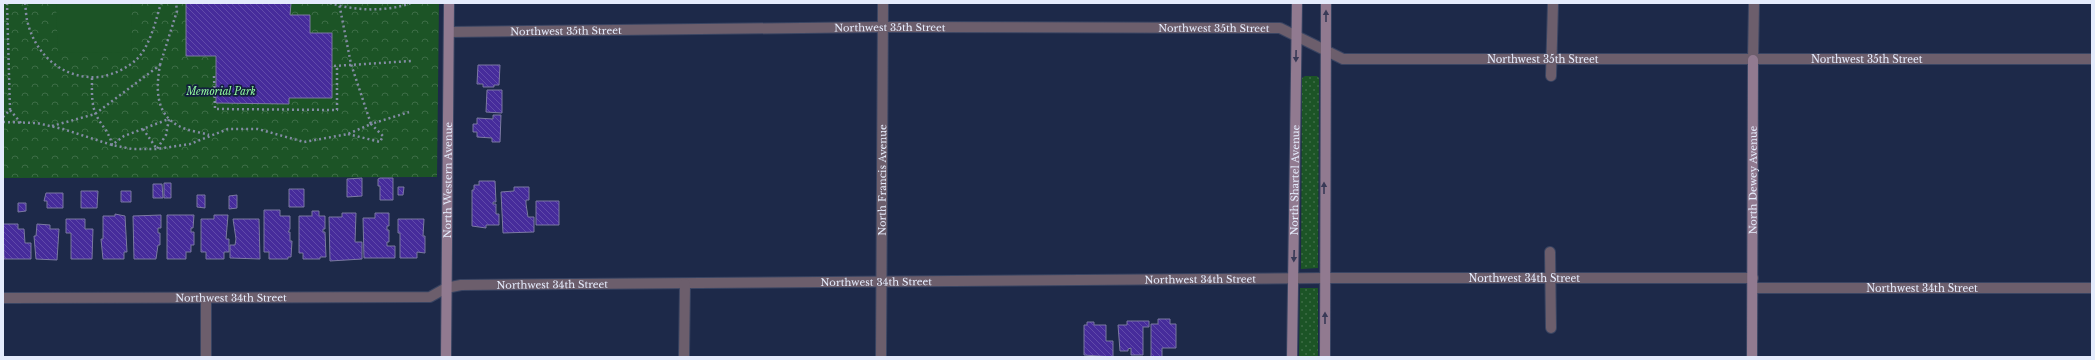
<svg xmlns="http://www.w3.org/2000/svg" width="2095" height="360" font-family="'Libre Baskerville',serif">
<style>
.grass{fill:url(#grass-dots)}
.park{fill:url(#park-crowns)}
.pitch{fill:#1c5426}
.building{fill:url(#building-back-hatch);stroke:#7b79a2}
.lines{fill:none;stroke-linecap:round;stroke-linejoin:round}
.street-casing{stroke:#394462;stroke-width:12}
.secondary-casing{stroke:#394462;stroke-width:12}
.path{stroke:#838ca4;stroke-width:2.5;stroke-dasharray:2 3;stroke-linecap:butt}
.street{stroke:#6c5e6c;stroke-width:10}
.secondary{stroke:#917a90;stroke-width:10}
.oneway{fill:#393a57}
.labels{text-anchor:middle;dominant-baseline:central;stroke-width:3.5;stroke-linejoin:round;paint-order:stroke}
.street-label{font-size:10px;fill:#e4ebfc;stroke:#131f3e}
.park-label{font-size:10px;font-style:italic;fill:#93fb9f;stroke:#131f3e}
</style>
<defs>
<pattern id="grass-dots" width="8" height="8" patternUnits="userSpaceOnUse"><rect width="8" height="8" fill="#1c5426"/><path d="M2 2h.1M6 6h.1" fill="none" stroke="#3d6d46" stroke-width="1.8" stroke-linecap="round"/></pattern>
<pattern id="park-crowns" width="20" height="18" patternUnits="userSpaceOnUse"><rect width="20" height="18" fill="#1c5426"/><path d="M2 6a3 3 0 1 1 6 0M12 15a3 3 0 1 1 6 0" fill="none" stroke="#3d6d46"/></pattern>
<pattern id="building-back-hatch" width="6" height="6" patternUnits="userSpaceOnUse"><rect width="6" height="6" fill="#462c9b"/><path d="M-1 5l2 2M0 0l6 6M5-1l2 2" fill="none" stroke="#614baa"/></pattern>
</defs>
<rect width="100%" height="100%" fill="#1d2949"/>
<!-- grass -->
<path class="grass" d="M1305,76h12l2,2 -1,190 -17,1 1,-191z
M1300,288h18v69h-19z"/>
<!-- park -->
<path class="park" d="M3,3h436l-2,174 -434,1z"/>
<!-- pitch -->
<path class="pitch" d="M56,3h75l1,49 -74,1z"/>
<!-- building -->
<path class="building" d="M186,3h105l-1,12h20v18h22v65h-43v6l-73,-1v-47h-30z
M478,65h22l-1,20h-5v2h-11v-3h-6z
M487,90h15v23l-16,-1z
M493,115h8l-1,27h-8v-4l-15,-1v-5h-4v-8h4v-6l16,1z
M362,178v18l-15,1v-18z
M380,178h13v22h-13v-14h-2v-7z
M479,181h16l1,21h-3v2h3v10h3v11h-13v3l-14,-2v-36h2v-5h5z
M164,183h7v15h-7z
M153,184h9l1,14h-10z
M398,187h6l-1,8h-5z
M514,187h15v13h-3v4l2,13h6v15l-31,1 -2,-41 13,-1z
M289,189h15v18h-15z
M81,191h17l-1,17h-16z
M121,191h10v11h-10z
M46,193h17v15h-16v-7h-3z
M197,195h8v13l-8,-1z
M237,195v13l-8,1v-13z
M536,201h23v24h-23z
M18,203h8v8l-8,1z
M264,210h16v6h10v13l-2,3h2v9h2l-1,16h-3v2h-19v-7h-5z
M312,211h7v5h6v13h-2v3h2l1,25h-6v2h-17v-6h-4v-37h13z
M342,213h14l-1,29h7v17l-32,2 -1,-44h13z
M375,213h14v13h-2v4h2v12h-2v4h8v12h-31l-1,-40h12z
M115,214l10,2 2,36h-3v7h-21l-2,-20h2v-23h12z
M161,215v13h-3v5h2v12h-2l-2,14h-22l-1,-43z
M167,215h27l-1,13h-2v4h3v13h-3v7h-5v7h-19z
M214,215h14l-2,24h3v13h-5v7h-18v-7h-5v-33h13z
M66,219h19v10h8l-1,30h-21v-26h-5z
M233,219h26l1,40 -30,-1v-13h5l1,-6z
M398,219h26l-1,17h2v17l-8,-1v6h-17v-25h-2z
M3,224h15v5h6l1,14h6v16h-27z
M37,224l13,1v4h9l-2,31 -21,-1 -2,-23h2z
M1158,319h12v5h6v24h-14v9h-11v-33h7z
M1127,321h22v6h-6v28h-12v-7l-3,1v2h-8l-2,-26h9z
M1087,322h7v3h12v16h7v16l-29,-2v-30h3z"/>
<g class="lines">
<defs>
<g id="street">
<path id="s1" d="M449,32l434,-5 397,1 63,31h749"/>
<path d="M1753,60l1,-57"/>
<path d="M1551,76l2,-73"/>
<path d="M1550,252l1,76"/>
<path id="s2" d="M1753,288h339"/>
<path id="s3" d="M3,298l427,-1 16,-9 15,-3 864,-7h428"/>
<path d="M206,298v59"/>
<path d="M684,357l1,-73"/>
<path id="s4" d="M881,357l2,-354"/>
</g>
<g id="secondary">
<path id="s5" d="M446,357l3,-354"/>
<path id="s6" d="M1292,357l5,-354"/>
<path d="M1325,357l1,-354"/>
<path id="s7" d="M1752,357l1,-297"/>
</g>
</defs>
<!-- street casing -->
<use href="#street" class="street-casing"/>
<!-- secondary casing -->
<use href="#secondary" class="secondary-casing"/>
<!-- path -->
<path class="path" d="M7,3l3,107
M25,3c1,7 1,15 3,21 9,33 37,56 72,53 12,-2 28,-9 37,-18 13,-13 19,-39 24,-56
M330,3c25,8 57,9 81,0
M160,65l17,-54 -1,-8
M334,66l77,-5
M214,76l1,33 122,1v-45
M92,78c0,12 -1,25 4,37 5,10 14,18 16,30l12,-9 45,-17
M3,117l7,-7 11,13
M3,122l34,1 26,6 49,16 20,4h25l33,-5 38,-15h30l46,13 44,-8 23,-10 -20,-60 -12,-61
M52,126l43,-12 65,-49c-4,23 -5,49 19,61 9,5 21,6 30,9
M143,129l14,20 9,-14 3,-16
M348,134l32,8 3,-6 -12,-12 38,-12"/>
<!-- street -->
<use href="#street" class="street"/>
<!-- secondary -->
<use href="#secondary" class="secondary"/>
</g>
<!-- one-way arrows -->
<defs><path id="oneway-solid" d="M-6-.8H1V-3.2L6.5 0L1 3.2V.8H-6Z"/></defs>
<g class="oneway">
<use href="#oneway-solid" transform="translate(1326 16) rotate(-90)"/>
<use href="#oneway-solid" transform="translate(1296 56) rotate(91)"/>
<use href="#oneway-solid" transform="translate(1324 188) rotate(-90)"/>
<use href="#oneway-solid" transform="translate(1294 256) rotate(92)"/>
<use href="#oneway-solid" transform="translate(1325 318) rotate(-90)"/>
</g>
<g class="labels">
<!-- street labels -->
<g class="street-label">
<text stroke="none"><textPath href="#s1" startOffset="441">Northwest 35th Street</textPath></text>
<text stroke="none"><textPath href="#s1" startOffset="765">Northwest 35th Street</textPath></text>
<text stroke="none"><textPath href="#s1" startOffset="117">Northwest 35th Street</textPath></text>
<text stroke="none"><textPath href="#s1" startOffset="1101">Northwest 35th Street</textPath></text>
<text stroke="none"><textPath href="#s1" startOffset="1425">Northwest 35th Street</textPath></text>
<text stroke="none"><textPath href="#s5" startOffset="177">North Western Avenue</textPath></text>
<text stroke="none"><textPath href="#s4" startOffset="177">North Francis Avenue</textPath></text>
<text stroke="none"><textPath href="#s6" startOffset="177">North Shartel Avenue</textPath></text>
<text stroke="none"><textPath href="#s7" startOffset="177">North Dewey Avenue</textPath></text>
<text stroke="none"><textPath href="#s3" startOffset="1524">Northwest 34th Street</textPath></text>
<text stroke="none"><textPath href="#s3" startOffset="1200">Northwest 34th Street</textPath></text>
<text stroke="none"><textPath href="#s3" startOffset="876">Northwest 34th Street</textPath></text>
<text stroke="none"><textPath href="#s3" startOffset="552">Northwest 34th Street</textPath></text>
<text stroke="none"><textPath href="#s2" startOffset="169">Northwest 34th Street</textPath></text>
<text stroke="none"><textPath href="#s3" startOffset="228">Northwest 34th Street</textPath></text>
</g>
<!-- park labels -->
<g class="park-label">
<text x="221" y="91">Memorial Park</text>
</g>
</g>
<!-- border -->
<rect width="2095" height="360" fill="none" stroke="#e4ebfc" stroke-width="8"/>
</svg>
